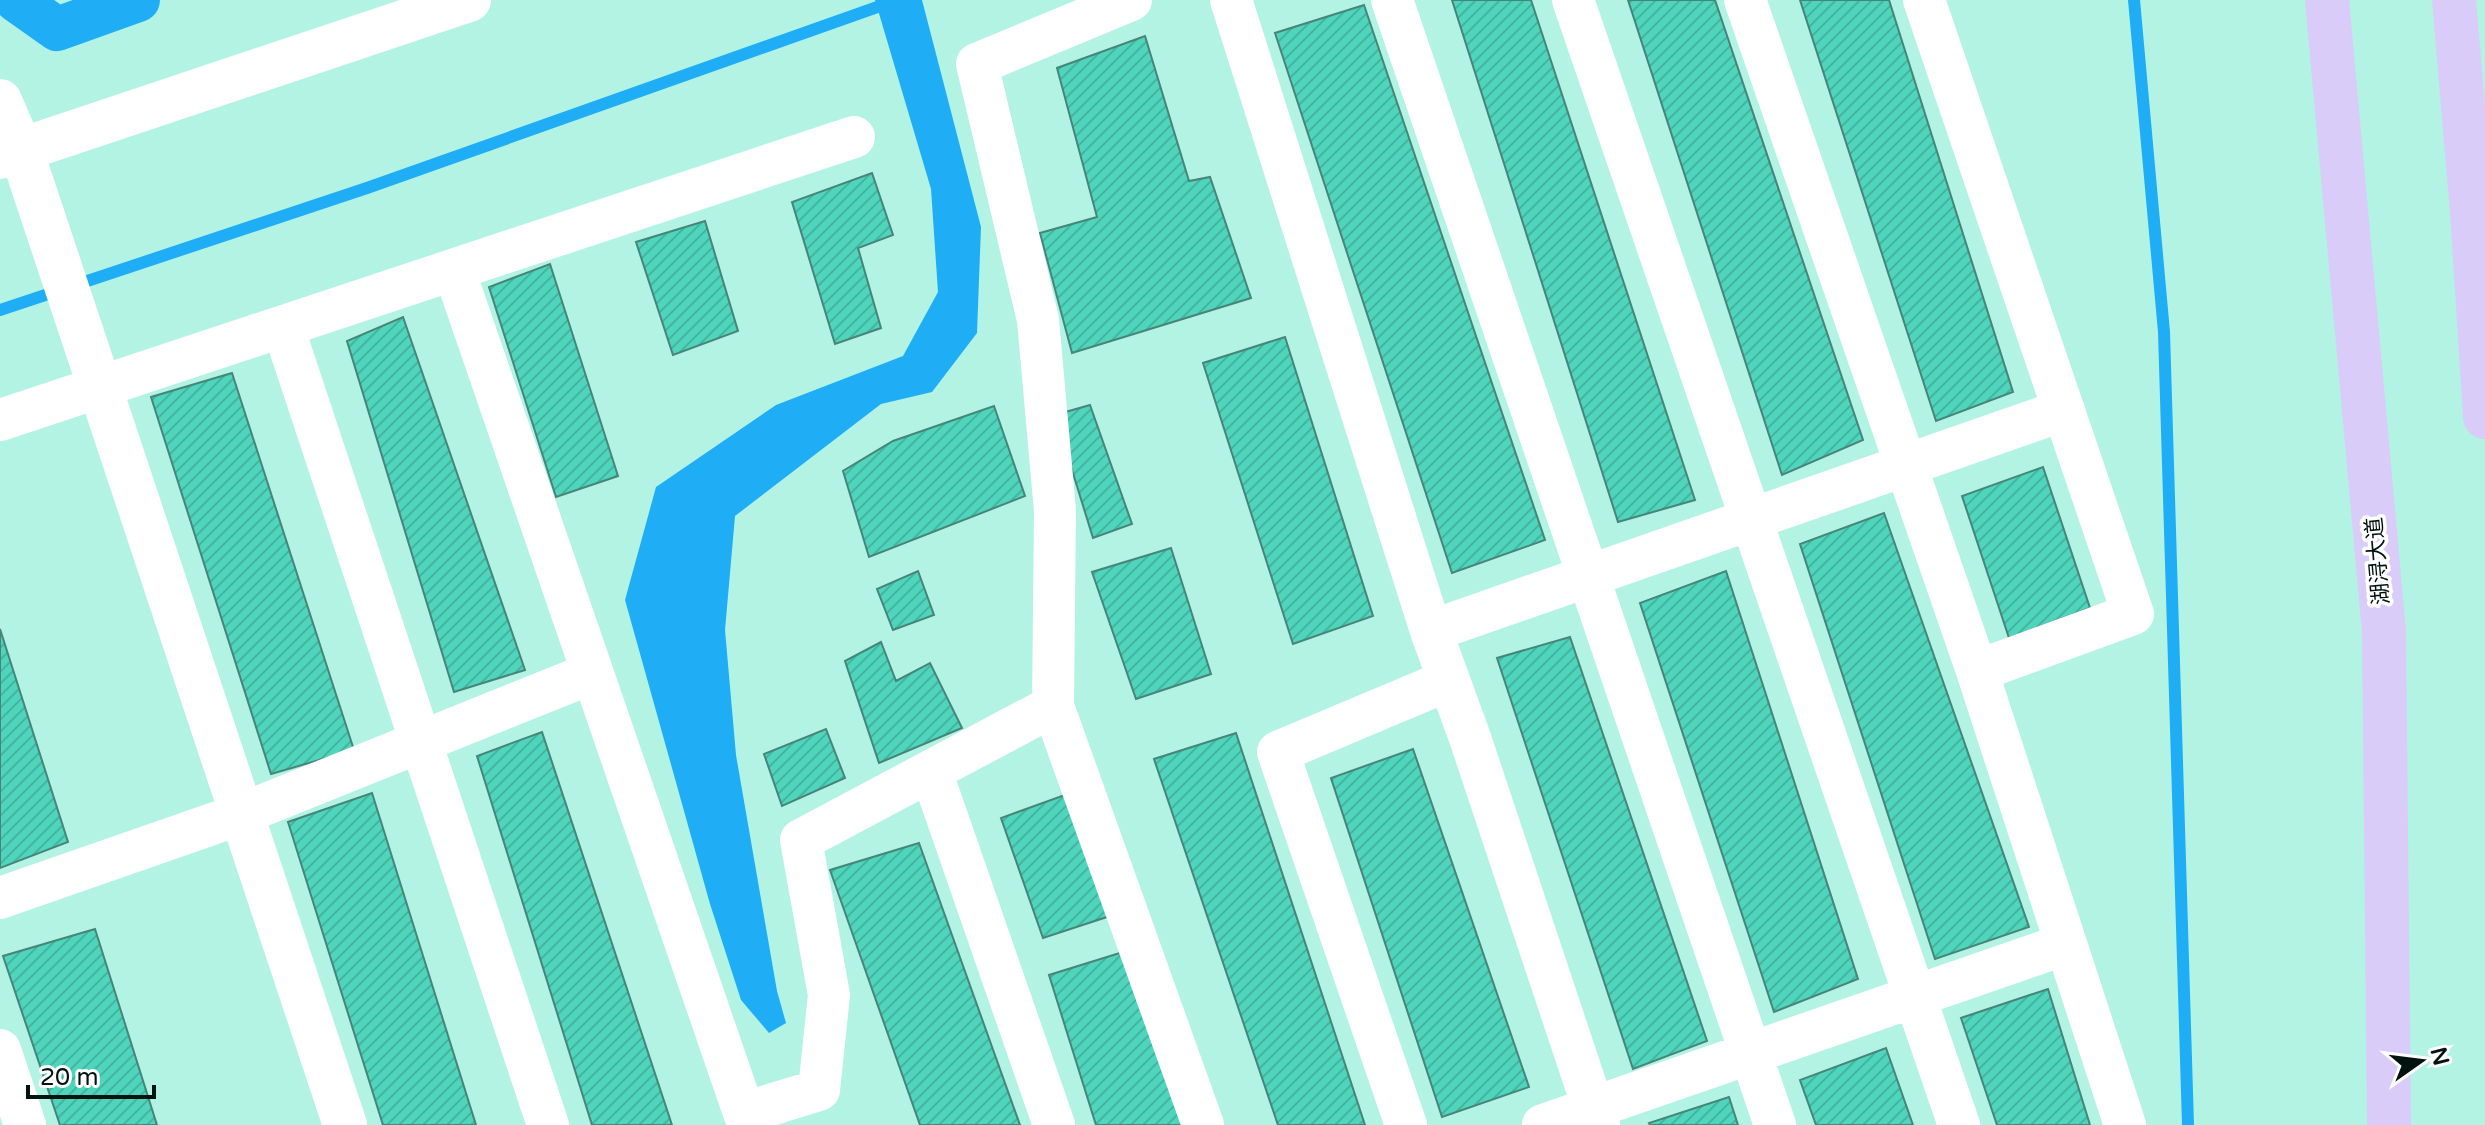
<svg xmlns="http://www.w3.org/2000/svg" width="2485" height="1125" font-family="'Varela Round','Noto Sans SC',sans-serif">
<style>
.water{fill:#1faef5}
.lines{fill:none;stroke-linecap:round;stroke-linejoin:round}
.stream{stroke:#1faef5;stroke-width:12}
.canal{stroke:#1faef5;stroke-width:44}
.building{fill:url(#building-hatch);stroke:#478578;stroke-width:2}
.street{stroke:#fff;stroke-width:42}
.secondary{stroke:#fff;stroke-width:44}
.primary{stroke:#daccf8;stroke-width:44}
.labels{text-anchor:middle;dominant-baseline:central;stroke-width:7;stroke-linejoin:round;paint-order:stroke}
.street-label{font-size:22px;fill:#00130f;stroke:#fff}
</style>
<defs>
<pattern id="building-hatch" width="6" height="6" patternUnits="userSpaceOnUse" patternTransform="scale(2)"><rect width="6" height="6" fill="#4fd5bc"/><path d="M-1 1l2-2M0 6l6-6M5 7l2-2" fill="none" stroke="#43b6a0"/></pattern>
</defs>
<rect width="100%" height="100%" fill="#b2f3e3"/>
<!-- water -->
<path class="water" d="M875,0h47l59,227 -4,106 -45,59 -51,12 -146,112 -10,114 11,125 41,236 9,32 -17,10 -28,-33 -31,-96 -85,-304 31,-113 120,-82 127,-49 35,-64 -7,-103z"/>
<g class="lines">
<!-- stream -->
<path class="stream" d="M2134,0l30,332 24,793
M0,310l367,-122 530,-188"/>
<!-- canal -->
<path class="canal" d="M16,0l41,29 81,-29"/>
</g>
<!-- building -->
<path class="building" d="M1452,0h79l164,500 -77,22z
M1628,0h87l148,440 -81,35z
M1800,0h89l124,392 -77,29z
M1364,5l181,535 -93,33 -177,-540z
M1145,36l44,145 21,-4 41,121 -179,55 -32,-120 57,-16 -40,-149z
M872,173l21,62 -35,13 23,80 -46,16 -43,-142z
M705,221l33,110 -65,24 -37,-113z
M550,264l68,212 -62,21 -67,-210z
M403,317l122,353 -71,22 -107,-351z
M1285,337l88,279 -80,28 -90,-281z
M232,373l122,377 -83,24 -120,-377z
M1090,405l42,119 -39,14 -38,-123z
M994,406l31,90 -156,61 -26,-86 50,-30z
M2043,467l47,141 -81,30 -47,-142z
M1884,513l145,414 -94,32 -135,-415z
M1171,548l40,126 -75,25 -44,-127z
M918,571l16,44 -41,15 -16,-41z
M1726,571l132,408 -84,33 -134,-409z
M0,629l68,213 -68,26z
M1570,637l137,404 -74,28 -136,-411z
M881,642l15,39 34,-18 32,65 -83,35 -34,-102z
M826,729l19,49 -63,28 -18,-52z
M542,732l130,393h-80l-115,-369z
M1236,733l129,392h-87l-124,-366z
M1413,749l116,338 -87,30 -111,-339z
M1073,792l40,123 -70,23 -42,-120z
M372,793l104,332h-93l-95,-303z
M919,843l101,282h-100l-90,-255z
M95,929l62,196h-97l-57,-169z
M1123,952l60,173h-87l-47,-150z
M2048,989l42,136h-93l-36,-107z
M1886,1048l27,77h-97l-16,-45z
M1729,1097l9,28h-88l-1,-2z"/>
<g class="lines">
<!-- street -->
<path class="street" d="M1231,0l200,631 39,107 129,387
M1392,0l383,1125
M1573,0l386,1125
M1745,0l232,671 148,454
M1924,0l209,614 -156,57
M454,270l290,843 75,-23 10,-95 -28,-155 252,-134 2,-195 -17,-191 -61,-256 154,-64
M283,327l265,798
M0,420l854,-283
M1431,631l633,-221
M1053,706l150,419
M931,771l123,354
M0,898l241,-84 351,-141
M0,1050l25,75
M1406,1125l-128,-373 171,-72
M1543,1125l523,-181"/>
<!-- secondary -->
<path class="secondary" d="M0,101l21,49 324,975
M0,157l469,-157"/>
<!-- primary -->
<path class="primary" d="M2327,0l57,632 5,493
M2454,0l18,212 13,205"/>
</g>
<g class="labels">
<!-- street labels -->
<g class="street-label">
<text transform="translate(2378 561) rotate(-95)">湖浔大道</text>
</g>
</g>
<!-- north arrow -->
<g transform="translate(2421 1061) rotate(76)" stroke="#ffffff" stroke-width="6" paint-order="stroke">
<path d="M0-6L14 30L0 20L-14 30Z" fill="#00130f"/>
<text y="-12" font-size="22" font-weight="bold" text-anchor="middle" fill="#00130f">N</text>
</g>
<!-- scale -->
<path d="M28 1085v12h126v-12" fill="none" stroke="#00130f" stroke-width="4"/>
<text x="40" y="1085" font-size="24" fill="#00130f" stroke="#ffffff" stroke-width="6" paint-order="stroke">20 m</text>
</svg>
